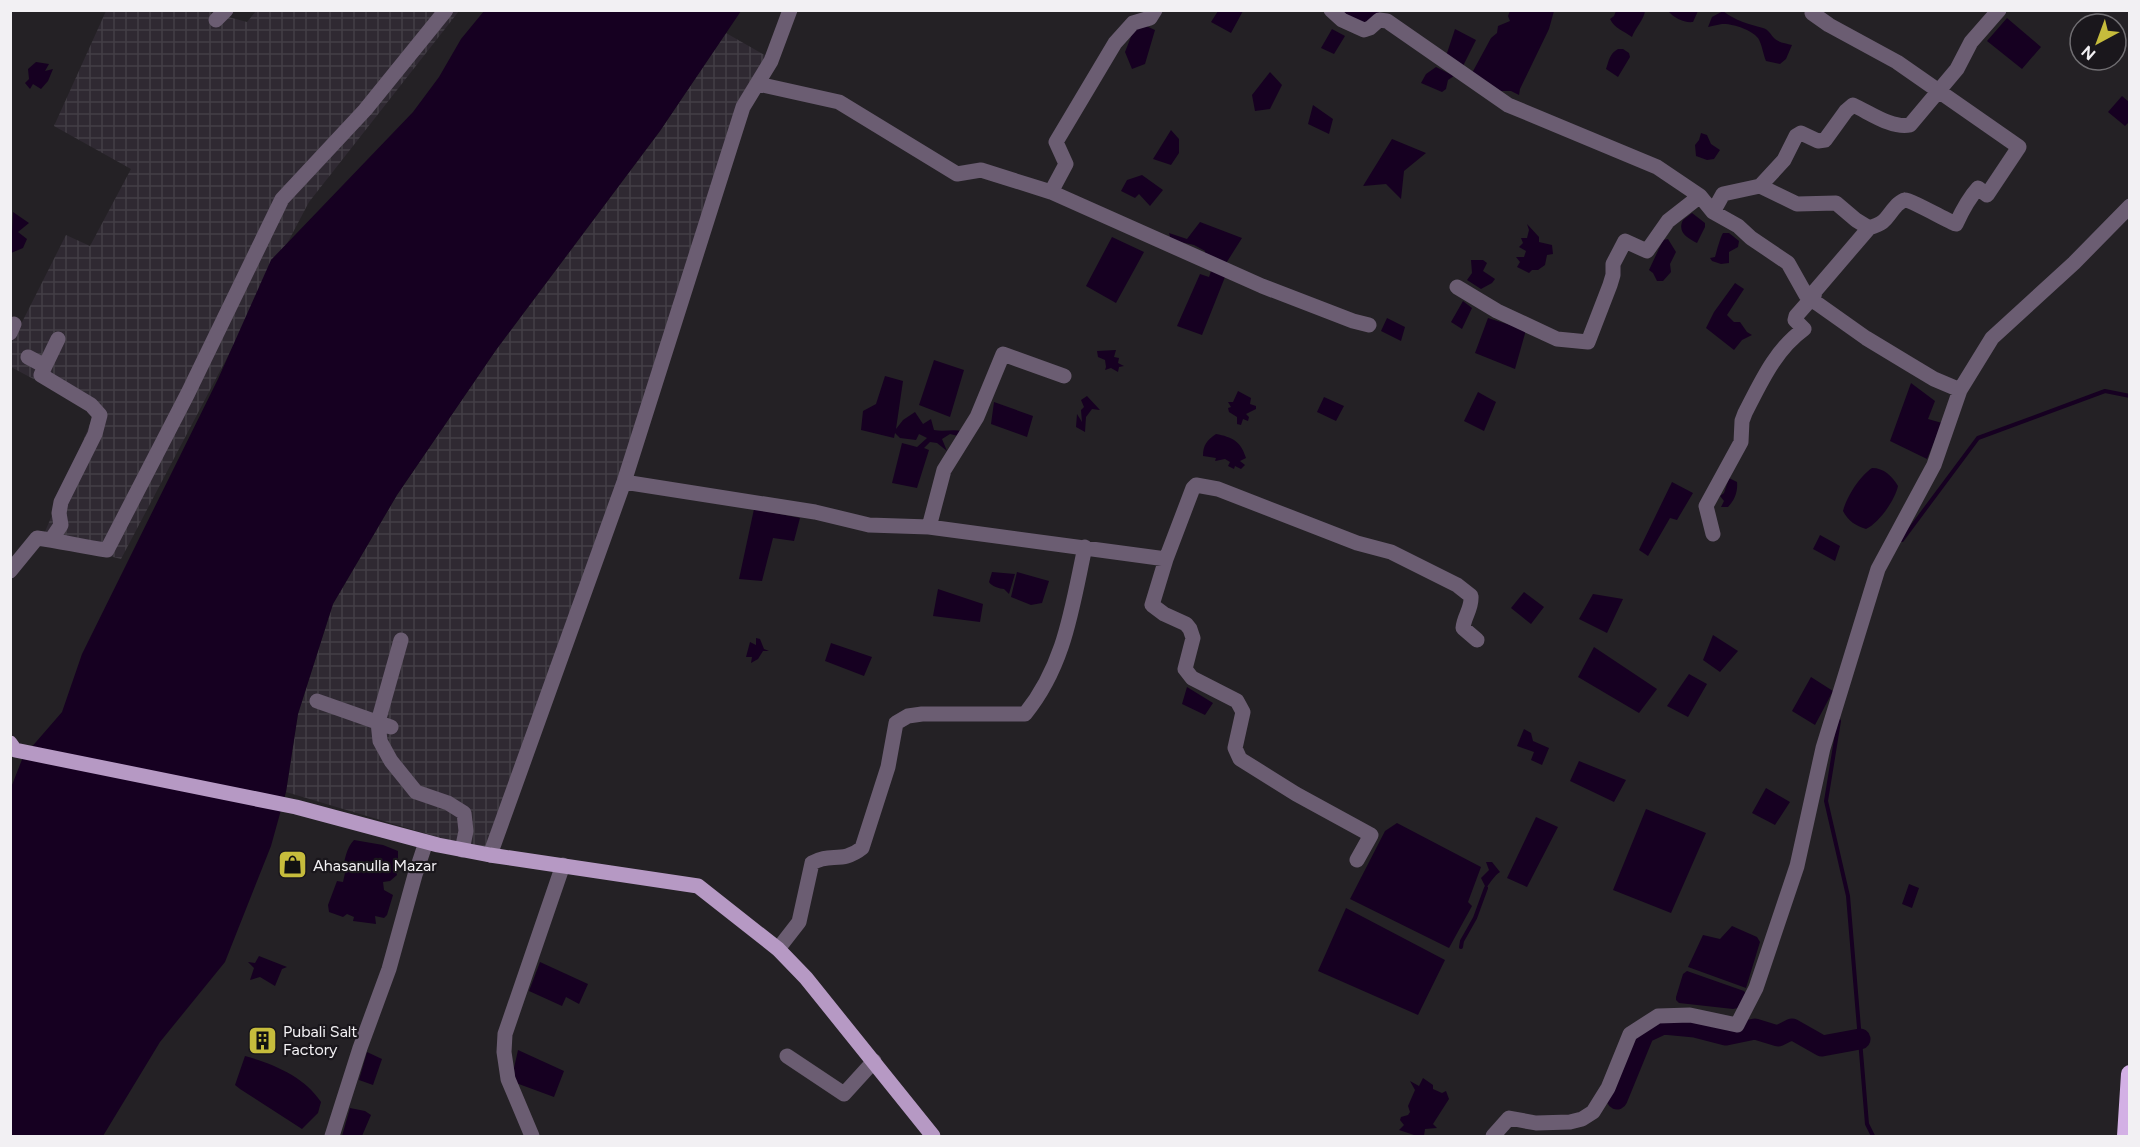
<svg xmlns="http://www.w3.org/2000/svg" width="2140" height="1147" font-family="Figtree,sans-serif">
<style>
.industrial{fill:url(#industrial-grid)}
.water{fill:#160021}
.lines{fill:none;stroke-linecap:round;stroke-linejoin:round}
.stream{stroke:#160021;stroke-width:4}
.river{stroke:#160021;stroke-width:21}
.minor{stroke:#6b5d72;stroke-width:15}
.major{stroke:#b699c4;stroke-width:15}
.highway{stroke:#d3b0e5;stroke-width:18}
.labels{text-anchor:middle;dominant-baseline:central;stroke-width:4.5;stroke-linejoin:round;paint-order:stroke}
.poi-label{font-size:16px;fill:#f2f0f3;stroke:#1a171c;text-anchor:start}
</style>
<defs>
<pattern id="industrial-grid" width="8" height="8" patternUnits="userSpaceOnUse" patternTransform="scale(1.5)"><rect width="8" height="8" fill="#2f2932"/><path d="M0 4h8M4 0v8" fill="none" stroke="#433e46"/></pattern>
</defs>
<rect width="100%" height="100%" fill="#242125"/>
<!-- industrial -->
<path class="industrial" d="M106,11h100l41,11 9,-11h203l-150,191 -188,357 -79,-20 53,-127 -84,-45 -1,-21 56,-111 24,11 41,-77 -77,-43z
M726,33l47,27 -30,36 -8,55 -247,701 -202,-60 12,-78 35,-110 64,-109 99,-145 164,-219z"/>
<!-- water -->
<path class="water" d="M484,11h257l-81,120 -164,219 -99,145 -64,109 -35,110 -12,78 -15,54 -46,116 -65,80 -57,94h-92l-1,-346 13,-33 39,-45 20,-58 136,-275 53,-119 142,-148 26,-35 22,-38z
M1218,11h25l-12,22 -20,-11z
M1341,11h39l-4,7 -14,5z
M1510,11h44l-5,18 -29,60 -1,6 -8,-4h-10l-29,-18 19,-35 6,-5 1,-7 12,-5 -2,-5z
M1616,11h29c-1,9 -10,17 -13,26 -8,-6 -17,-8 -22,-18l4,-3z
M1668,11h30l-5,11c-9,1 -19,-4 -25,-11z
M1723,11c13,10 25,13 40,17 6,2 7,6 11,10 5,5 12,5 18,7l-6,14 -6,5 -14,-3c-3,-7 -4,-17 -8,-23 -6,-8 -26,-15 -36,-14 -5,1 -10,2 -14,3l4,-10z
M2007,18l34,29 -19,22 -35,-28z
M1144,25l11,5 -10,34 -13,5 -7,-17 9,-23z
M1332,29l13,7 -11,18 -13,-6z
M1455,29l21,11 -13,26 -17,-10z
M1618,49h5l6,4 1,4 -12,20 -12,-8c3,-8 3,-15 12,-20z
M36,62l13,2 -4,7 8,-2 -5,12 -7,8 -8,-5 -3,5 -5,-6 4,-4 -1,-10z
M1436,67l18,9 -6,4 -2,9 -4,3 -21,-9 5,-9z
M1270,72l12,13 -12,24 -15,2 -3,-16z
M2122,96l7,6v20l-4,4 -17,-14z
M1313,105l20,14 -4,15 -21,-10z
M1171,130l8,9v14l-8,12 -18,-6z
M1701,133l6,2 4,9 9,6 -6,9 -7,1 -11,-4 -1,-11 4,-5z
M1392,139l34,14 -22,18 -3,28 -15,-15 -23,2z
M1142,175l21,15 -13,16 -11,-12 -4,4 -14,-7 6,-11z
M13,212l16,11 -11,9 9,7 -4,9 -12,5z
M1692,213l13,10v4l-8,16c-10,-5 -20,-11 -14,-23z
M1200,222l42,16 -17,27 -21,-8 1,-6 -11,-6 -23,-5 -2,-7 18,6z
M1527,224l12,13v5l13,3 1,9 -6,1 -2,10 -7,5h-6l-3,3 -12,-6 3,-5 -4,-5h8l2,-6 -7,-4 4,-4 -2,-5h6l2,-8z
M1723,233h6l10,8 -1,6 -9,5v11l-8,1 -9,-3 -2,-3 5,-1c2,-7 5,-19 8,-24z
M1112,237l32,15 -28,51 -30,-17z
M1668,239l8,13 -6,12 1,8 -8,9h-6l-4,-8 -4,-3 14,-30z
M1471,260h12l4,3 -4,8 12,8 -3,4 -11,6 -14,-9 5,-7z
M1211,271l14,6 -23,58 -25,-9 23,-52 9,3z
M1735,283l9,6 -17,26 7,7h6l7,10 5,3 -10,5 -8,10 -28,-22 8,-16z
M1463,301l9,7 -10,21 -11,-7z
M1387,318l18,9 -4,14 -20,-10z
M1488,318l38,12 -11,39 -40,-16z
M1116,350l-2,7 5,1 -1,5 6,3 -5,1 -1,5 -7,-4 -6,2 1,-3 -1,-7 -7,-3 -1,-6z
M934,360l30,10 -14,47 -31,-12z
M885,376l18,5 -7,48 7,-9 12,-8 8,12 8,-5 3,11c10,2 18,-1 28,1l-4,5 -8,-2 -8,5 5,12 -10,-8 -7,-1 -6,6 5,2 -12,38 -25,-5 10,-40 15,4 10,-9 -8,-4 -3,6 -16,-2 -5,-5 -1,5 -33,-8 2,-19 13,-7z
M1911,383l24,18 -7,18 14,4 -15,36 -37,-18z
M1238,391l13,7 -1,6 6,2v3l-10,5 3,3 -1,4 -5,-2 -2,6 -4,-1v-7l-8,-5 -1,-4 3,-1 -3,-5h5z
M1478,392l18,10 -12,29 -20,-10z
M1087,396l13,14 -8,-1 -6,8 -1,15 -9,-5 1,-13 5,8 -1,-12 3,-3 -3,-7z
M1324,397l20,9 -8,15 -19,-9z
M994,402l39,14 -6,21 -36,-13z
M1216,434c16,3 25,7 30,24l-6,3 5,4 -4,4 -6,-3 -1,3 -6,-3 2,-4 -5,-3 -10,2 1,-3 -13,-2c0,-11 4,-16 13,-22z
M1872,468c12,0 20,8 26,18 -3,14 -19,37 -32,43 -10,-3 -18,-8 -23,-18 4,-15 17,-35 29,-43z
M1729,478l8,4c1,9 -2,18 -9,25h-7l3,-6 -4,-5 4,-3z
M1672,482l21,11 -16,27 -7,-2 -22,38 -9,-6z
M754,509l46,9 -6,23 -21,-3 -11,43 -23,-2z
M1820,535l20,11 -5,15 -22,-12z
M992,572l23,2 -6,20 -5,-5c-4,0 -13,-3 -15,-7z
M1017,572l32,9 -7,22 -11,2 -20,-8z
M938,589l45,15 -3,18 -47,-6z
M1524,592l20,15 -13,17 -20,-16z
M1593,594l30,5 -16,34 -28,-14z
M1713,635l25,16 -18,21 -17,-12z
M756,638l4,1 4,10 5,2h-6l-5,8 -7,4 1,-6h-6l4,-15 6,3z
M831,643l41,14 -8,19 -39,-15z
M1594,647l63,42 -18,24 -61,-36z
M1689,674l18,10 -19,33 -21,-11z
M1811,677l22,14 -18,34 -23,-14z
M1187,687l26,16 -8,12 -23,-11z
M1524,729l7,4 2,8 16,7 -7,17 -11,-5 3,-8 -17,-6z
M1579,761l47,19 -12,22 -44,-21z
M1766,788l24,14 -15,23 -23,-12z
M1646,809l60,24 -35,80 -58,-23z
M1536,817l22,10 -31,60 -20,-9z
M1397,823l84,44 -13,35 4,4 -23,42 -99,-49 35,-68z
M354,840l29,5 15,6v9l-3,8 2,7 -7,6 -7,1 1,8 9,5 -6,20 -3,3 -9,-2 1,8 -23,-3 1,-4 -7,-3 -4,3 -14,-5 -1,-7 9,-24 6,1 2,-9 -3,-2c3,-11 4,-23 12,-31z
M1486,862h6l8,10c-6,4 -9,10 -14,16l-5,-10 8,-8z
M1909,884l10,4 -7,20 -10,-4z
M1346,908l99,52 -27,55 -100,-44z
M1732,926l25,11 3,5 -14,46 -58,-21 15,-32 17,4z
M259,956l28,11 -5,2 -7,17 -15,-9 -10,3 4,-12 -6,-6 7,1z
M540,962l48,22 -9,20 -13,-7 -4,9 -33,-15z
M1687,971l57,20 2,3 -8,14 -5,1 -54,-6 -3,-3v-3l7,-23z
M518,1050l46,21 -10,26 -38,-14 -2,-15z
M367,1052l15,7 -9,26 -14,-5z
M245,1056c29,8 60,21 76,46l-3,11 -16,16 -62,-40 -5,-4z
M1423,1078l10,7v4l9,4 4,-2 3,8 -16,25 4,4 -12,1 -1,7h-7l-18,-6 5,-5 -4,-5 1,-3 7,-2 2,-3 -2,-6 7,-16 -5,-9 9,5z
M350,1108l15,3 6,4 -9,21h-20z"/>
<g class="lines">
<!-- stream -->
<path class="stream" d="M1902,540l76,-102 127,-47 25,5
M1839,721l-13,80 22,95 19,228 6,12
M1461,947l1,-6 13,-23 11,-30"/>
<!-- river -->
<path class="river" d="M1617,1099l27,-66 19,-9 32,3 31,8 29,-6 23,7 14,-7 30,17 38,-7"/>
<!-- minor -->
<path class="minor" d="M1331,10l11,10 22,10 6,-2 9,-8 8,1 121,84 149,62 43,29 13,16 25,14 13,12 37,25 18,32 12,9 48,34 43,26 25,15 26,11
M216,20l10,-10
M758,84l81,18 118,72 24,-4 70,22 211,94 91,35 16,4
M1760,186l24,-26 12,-24 5,-3 17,8 7,-1 21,-29 7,-6c16,7 39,24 57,20l47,-56 14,-27 28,-32
M1051,192l15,-28 -10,-22 59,-99 18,-20 17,-5 5,-8
M1713,212l10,-18 37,-8 37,18 39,-1 20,17 13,8c20,-7 15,-9 28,-23 1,-1 6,-5 8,-5 4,-1 43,21 51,24 6,-13 12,-25 22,-36l9,7 32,-48 -122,-85 -68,-37 -17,-12
M1457,287l40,24 60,28 31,3 22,-57 3,-10v-11l12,-23 22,10 21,-30 32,-25
M1813,301l2,-10 54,-63
M10,333l4,-9
M28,357l17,9 -4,9 50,30 9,10 -5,19 -34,68 -2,11 2,12 -10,15
M45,366l13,-27
M624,482l191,30 54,13 60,2 237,32
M929,527l15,-57 33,-53 26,-63 61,22
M1713,534l-7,-28 35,-64 1,-21 3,-8c16,-31 30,-63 59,-84l-9,-9 1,-4 15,-17
M10,571l27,-33c24,3 46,9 70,12l81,-157 94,-194 83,-89 81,-100
M401,640l-23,82 2,19 11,20 25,31 32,11 16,10 2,18 -4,19
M317,701l74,26
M490,855l134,-373 119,-375 28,-46 19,-51
M1357,860l14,-25 -75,-41 -56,-35 -5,-11 8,-36 -6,-11 -45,-23 -7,-9 8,-31 -3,-9 -4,-5 -22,-10 -12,-9 14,-46 27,-71 3,-3 22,4 139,54 34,9 66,33 14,11c1,13 -7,20 -8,32l14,12
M778,949l21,-27 13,-59c18,-11 30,1 50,-15l26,-81 8,-44 12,-7 14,-2h103c40,-49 47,-107 60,-167
M787,1056l57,38 30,-33
M332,1136l28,-88 29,-79 26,-94 11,-33
M532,1136l-24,-57 -4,-27 1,-18 58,-169
M1493,1136l16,-18 27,5 34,-1 12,-3 11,-7 15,-24 22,-54 28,-18 32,-1 47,10 19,-37 41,-122 26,-118 55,-179 56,-104 26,-75 32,-52 82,-75 56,-57"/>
<!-- major -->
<path class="major" d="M10,743l5,7 281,57 142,38 52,10 208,31 80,63 28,29 127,158"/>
<!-- highway -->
<path class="highway" d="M2126,1136l4,-62"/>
</g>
<!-- icons -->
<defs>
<symbol id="shop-square" viewBox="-11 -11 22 22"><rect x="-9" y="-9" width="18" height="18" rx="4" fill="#c6bc3c" stroke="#1a171c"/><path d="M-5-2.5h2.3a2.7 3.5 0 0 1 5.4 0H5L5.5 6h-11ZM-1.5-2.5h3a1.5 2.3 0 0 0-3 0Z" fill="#111"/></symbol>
<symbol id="building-square" viewBox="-11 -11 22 22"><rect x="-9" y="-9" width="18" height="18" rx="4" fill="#c6bc3c" stroke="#1a171c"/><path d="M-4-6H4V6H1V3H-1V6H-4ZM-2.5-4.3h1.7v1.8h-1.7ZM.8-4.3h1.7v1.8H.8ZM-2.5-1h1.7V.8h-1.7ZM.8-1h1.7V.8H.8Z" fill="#111"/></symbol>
</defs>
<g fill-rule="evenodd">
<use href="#shop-square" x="276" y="848" width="33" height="33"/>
<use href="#building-square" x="246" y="1024" width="33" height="33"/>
</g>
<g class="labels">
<!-- poi labels -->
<g class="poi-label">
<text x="313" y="865">Ahasanulla Mazar</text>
<text x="283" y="1031">Pubali Salt<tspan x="283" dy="18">Factory</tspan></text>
</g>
</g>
<!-- border -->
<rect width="2140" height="1147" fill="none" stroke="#f2f0f3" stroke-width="24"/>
<!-- north arrow -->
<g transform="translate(2098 42) rotate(221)"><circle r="28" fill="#1a171c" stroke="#706e72" stroke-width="1.5"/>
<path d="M0-4.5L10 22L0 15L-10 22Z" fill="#c6bc3c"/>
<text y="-9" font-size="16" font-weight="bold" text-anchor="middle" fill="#f2f0f3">N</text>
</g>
</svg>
